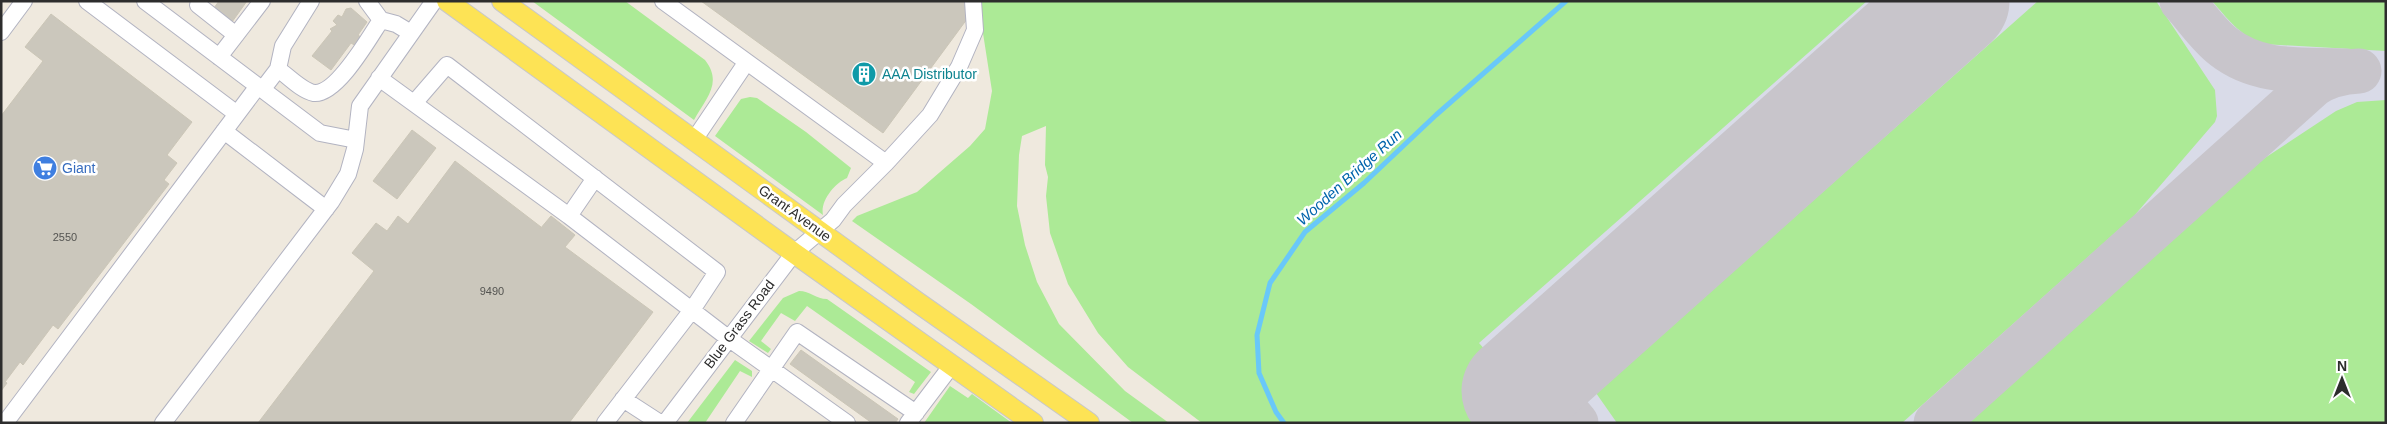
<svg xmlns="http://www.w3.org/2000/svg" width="2387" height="424" font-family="Helvetica,sans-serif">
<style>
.airport{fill:#d9dbe8}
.green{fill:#acea96}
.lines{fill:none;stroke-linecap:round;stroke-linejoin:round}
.stream{stroke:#69c8f9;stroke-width:5}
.taxiway{stroke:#c8c5cb;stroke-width:45}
.runway{stroke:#c8c5cb;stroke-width:111}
.building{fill:#cbc7bc;stroke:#cbc6b7}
.minor-casing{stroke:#b2b3c1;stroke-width:18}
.major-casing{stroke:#c8c8c8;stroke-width:22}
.minor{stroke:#fff;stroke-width:16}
.major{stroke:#fde355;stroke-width:20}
.labels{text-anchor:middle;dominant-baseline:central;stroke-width:5;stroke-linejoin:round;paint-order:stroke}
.number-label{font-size:11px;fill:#545451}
.culture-label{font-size:14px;fill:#0d838f;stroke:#fff;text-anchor:start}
.shop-label{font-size:14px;fill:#366cbe;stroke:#fff;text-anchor:start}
.street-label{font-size:14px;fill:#2d2d2d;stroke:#fff}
.water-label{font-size:15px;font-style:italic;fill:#0164ac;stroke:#fff}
</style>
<rect width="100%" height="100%" fill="#efe9de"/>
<!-- airport -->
<path class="airport" d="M1234,1h1152v366l-165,56h-977z"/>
<!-- green -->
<path class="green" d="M532,1h93l80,59c18,23 1,38 -11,60z
M978,1h889l-388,342 71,80h-348l-74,-56 -30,-34 -30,-49 -18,-51 -4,-37 2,-19 -3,-12 1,-39 -24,10 -3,19 -2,51 8,39 12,37 22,42 66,67 44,32h-36l-162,-119 -119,-83 5,-5 60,-24 53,-46 15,-17 7,-38z
M2038,1h118l59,89 2,26 -2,6 -81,94 -232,207h-285l-21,-30z
M2212,1h174v50l-123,-7c-23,-8 -36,-26 -51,-43z
M750,97l7,1 49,34 45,36 -4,10c-12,5 -27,23 -24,37l-108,-79 26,-37z
M2386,100v323h-426l279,-248 97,-64 21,-9z
M799,291c11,0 17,8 28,8l104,73 -17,22 -5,-2 6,-10 -108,-76 -12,15 -14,-8 -20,28 10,8 -3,4 -19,-12 34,-43z
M735,360l17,11v6l-12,-6 -35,52h-18z
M950,386l18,12 4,-4 40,29h-88z"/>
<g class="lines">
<!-- stream -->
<path class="stream" d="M1284,423l-8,-11 -17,-39 -2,-38 13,-52 35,-51 59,-49 72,-68 130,-114"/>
<!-- taxiway -->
<path class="taxiway" d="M2182,1c14,15 26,34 42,46 36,28 79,22 122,24
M1535,375l41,48
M1936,423l377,-338c14,-10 29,-13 46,-14"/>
<!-- runway -->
<path class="runway" d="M1517,391l437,-390"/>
</g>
<!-- building -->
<path class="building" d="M219,1h28l-15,21 -18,-14z
M701,1h263l6,14 -87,118z
M351,8l16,14 -9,13 4,3 -6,8 -5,-3 -20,27 -19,-14 20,-25 -2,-2 7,-4 -4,-4 5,-6 4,2 4,-8z
M51,14l141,108 -25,33 10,8 -13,17 5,4 -111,145 -5,-4 -30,40 -3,-3 -15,20 2,1 -6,8v-275l42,-55 -18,-14z
M412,130l24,18 -39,51 -24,-18z
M455,161l86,66 -1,2 11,-13 24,19 -10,12 88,65 -84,111h-311l116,-152 -22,-18 24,-30 11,8 11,-15 10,8z
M801,350l97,69 -3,4h-23l-82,-59z"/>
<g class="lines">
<defs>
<path id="minor" d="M87,1l150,113
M145,1l175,132 36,7
M367,1l14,19 15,4 15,9
M663,1l223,162
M198,5l38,30
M1,32l23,-31
M219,57l43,-56
M278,69c10,7 24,22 36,24 23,2 55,-55 67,-73
M379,78l190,138 159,122 119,85
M262,90l16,-21 5,-23 28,-45
M415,102l32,-37 270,207 -25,38 -87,113
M224,131l102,78
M694,140l52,-77
M569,216l26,-38
M623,399l37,24
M5,423l253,-337
M163,423l168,-221 17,-28 7,-25 5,-43 74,-105
M665,423l129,-170 39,-33 11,-15 42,-42 44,-48 29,-48 16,-37 -2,-29
M734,423l63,-91 119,81
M908,423l44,-58"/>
<path id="major" d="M447,1l347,252 239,170
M502,1l415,301 172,121"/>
</defs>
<!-- minor casing -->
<use href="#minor" class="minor-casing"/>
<!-- major casing -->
<use href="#major" class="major-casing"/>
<!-- minor -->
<use href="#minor" class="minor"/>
<!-- major -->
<use href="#major" class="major"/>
</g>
<!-- icons -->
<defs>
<symbol id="building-disc" viewBox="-11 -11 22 22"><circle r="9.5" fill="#0f9aa8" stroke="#fff"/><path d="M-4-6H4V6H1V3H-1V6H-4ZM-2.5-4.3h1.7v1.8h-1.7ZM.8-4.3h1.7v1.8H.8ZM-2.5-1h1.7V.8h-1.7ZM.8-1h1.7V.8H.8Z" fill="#fff"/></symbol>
<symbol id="supermarket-disc" viewBox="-11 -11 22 22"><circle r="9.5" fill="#3f7fe0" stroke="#fff"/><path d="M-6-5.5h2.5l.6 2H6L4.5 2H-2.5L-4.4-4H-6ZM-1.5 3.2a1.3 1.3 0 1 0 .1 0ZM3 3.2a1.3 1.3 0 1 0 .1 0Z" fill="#fff"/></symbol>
</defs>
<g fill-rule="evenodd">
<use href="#building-disc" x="850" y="60" width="28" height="28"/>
<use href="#supermarket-disc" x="31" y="154" width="28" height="28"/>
</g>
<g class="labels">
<!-- number labels -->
<g class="number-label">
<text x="65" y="237">2550</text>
<text x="492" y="291">9490</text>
</g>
<!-- culture labels -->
<g class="culture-label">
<text x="882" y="74">AAA Distributor</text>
</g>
<!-- shop labels -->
<g class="shop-label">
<text x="62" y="168">Giant</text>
</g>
<!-- street labels -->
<g class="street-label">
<text transform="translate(795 213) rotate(36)">Grant Avenue</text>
<text transform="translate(739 324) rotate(-53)">Blue Grass Road</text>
</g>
<!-- water labels -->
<g class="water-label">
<text transform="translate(1349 177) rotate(-42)">Wooden Bridge Run</text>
</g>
</g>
<!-- border -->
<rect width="2387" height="424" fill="none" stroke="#2d2d2d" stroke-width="5"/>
<!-- north arrow -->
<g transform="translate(2342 379)" stroke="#ffffff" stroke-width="4" paint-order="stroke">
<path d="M0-4L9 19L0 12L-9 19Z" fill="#2d2d2d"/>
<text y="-8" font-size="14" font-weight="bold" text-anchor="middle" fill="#2d2d2d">N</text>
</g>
</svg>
